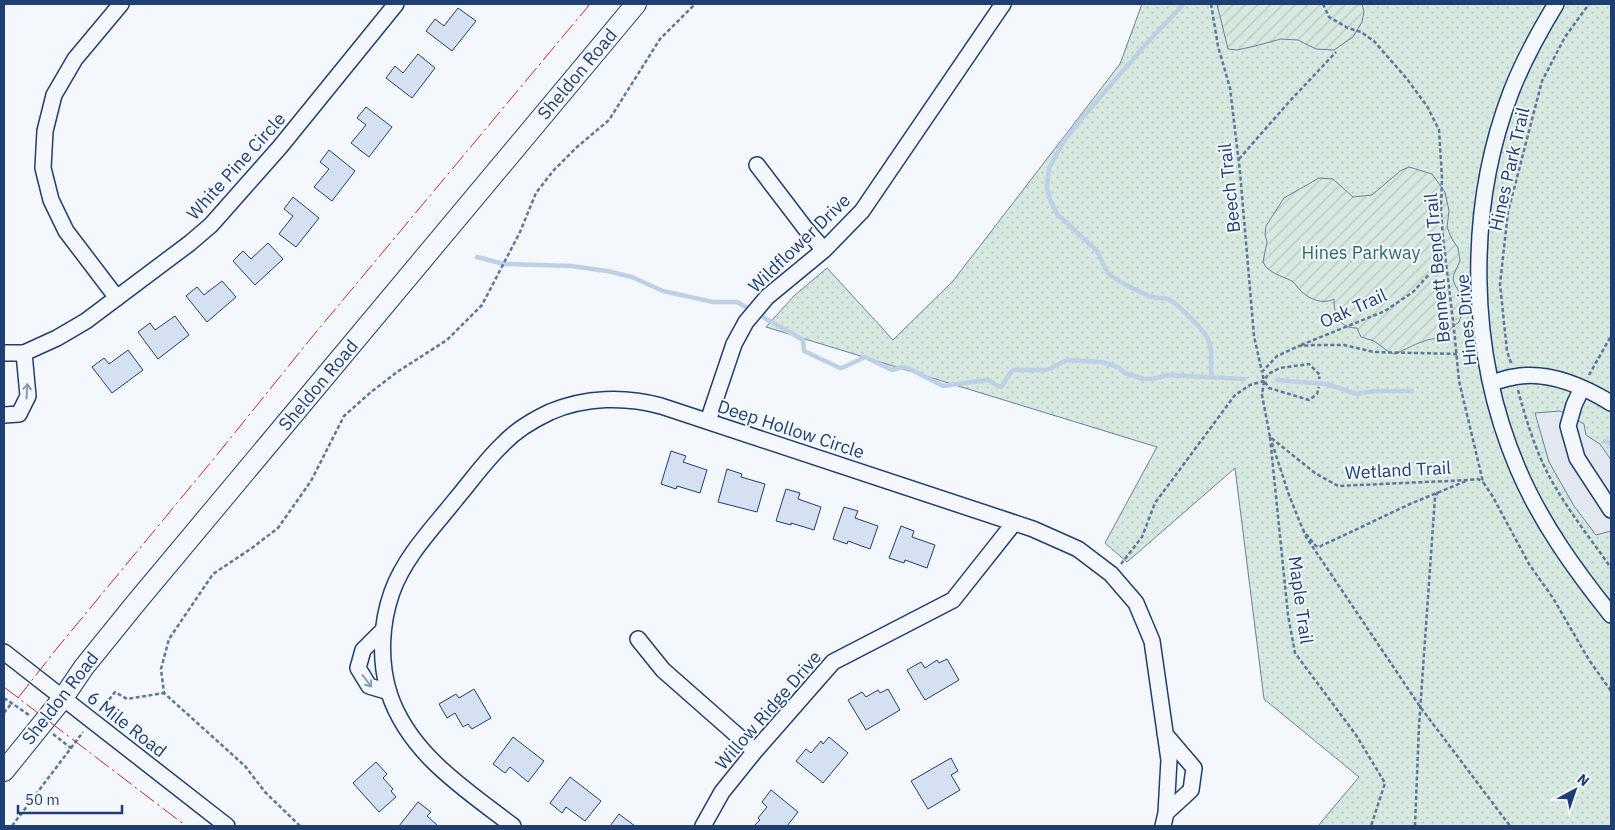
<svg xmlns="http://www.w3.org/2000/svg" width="1615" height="830" font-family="'IBM Plex Sans',sans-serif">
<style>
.park{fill:url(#park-dots);stroke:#687fa3}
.garden{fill:url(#garden-furrows);stroke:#687fa3}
.parking{fill:#e3e8f0;stroke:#687fa3}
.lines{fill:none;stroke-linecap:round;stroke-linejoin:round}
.stream{stroke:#bed0e5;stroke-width:4.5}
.building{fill:#d5e0f0;stroke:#1d3f73}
.minor-casing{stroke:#1d3f73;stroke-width:18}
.major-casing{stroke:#1d3f73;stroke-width:22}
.path{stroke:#5e769c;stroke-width:2.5;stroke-dasharray:4 2.5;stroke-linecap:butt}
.minor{stroke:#f4f7fb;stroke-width:15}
.major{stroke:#f4f7fb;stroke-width:20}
.power{stroke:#c62828;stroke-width:1;stroke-dasharray:18 4 2.5 4;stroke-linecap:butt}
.oneway{stroke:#889bb7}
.labels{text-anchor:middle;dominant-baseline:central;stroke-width:4;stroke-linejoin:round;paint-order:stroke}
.street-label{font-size:18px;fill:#1d3f73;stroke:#f4f7fb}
.park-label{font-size:18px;fill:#2c6c60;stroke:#f4f7fb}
</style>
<defs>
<pattern id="park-dots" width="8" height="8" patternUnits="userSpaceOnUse" patternTransform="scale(1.25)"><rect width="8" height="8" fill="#d7e8df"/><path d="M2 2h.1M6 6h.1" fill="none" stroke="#b8c8c3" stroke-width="1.8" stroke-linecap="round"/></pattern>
<pattern id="garden-furrows" width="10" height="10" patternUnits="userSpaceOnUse" patternTransform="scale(1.25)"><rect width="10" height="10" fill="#d7e8df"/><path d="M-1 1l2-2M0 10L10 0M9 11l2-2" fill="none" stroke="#b8c8c3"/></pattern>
</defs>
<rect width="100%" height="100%" fill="#f4f7fb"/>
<!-- park -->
<path class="park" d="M1142,4h469v822h-293l41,-49 -95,-78 -29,-231 -108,94 -22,-19 52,-96 -391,-120 28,-31 33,-28 66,72 60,-59 167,-217z"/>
<!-- garden -->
<path class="garden" d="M1217,4h145l2,8 -2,10 -9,15 -19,13 -18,-1 -18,-9 -17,-1 -26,7 -18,4 -9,-1z
M1409,167l23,7 13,18 4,19 -2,16 5,12 6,9 2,13 -6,13 -1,6 3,7 10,14 -7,21 -9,7 -4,10 -2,1c-14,-6 -36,9 -49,14l-6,-2 -15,-11 -13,-4 -4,-9c-18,0 -23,-13 -23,-29 -12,6 -25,0 -34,-9 -3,-3 -5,-7 -8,-9 -10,-5 -24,-8 -29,-19l4,-20 -2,-8 1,-8 18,-28 35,-20 14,1 20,18 19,-2 28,-24z"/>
<!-- parking -->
<path class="parking" d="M1560,411l24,13 2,11 14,9 11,16v71l-15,4 -22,-29 -25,-44 -14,-49z"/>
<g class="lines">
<!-- stream -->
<path class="stream" d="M1182,6l-36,38 -63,73 -19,24 -15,27 -2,20 4,14 6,12 39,36c6,8 7,19 15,26 10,7 30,17 42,21 4,2 10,0 15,2 9,4 36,31 40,40 6,13 1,24 4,37
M477,257l27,7 67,2 36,5 25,6 31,14 50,11h24l66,38 1,11 36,17 4,-1 21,-10 27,13 10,-3 6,1 35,18 44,-6c6,1 8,6 14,7 4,-3 5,-11 12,-17h34l20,-10 35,2 15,5 10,7 17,5h8l16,-4 76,4
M1277,380l50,4 30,10 16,-3h39
M1605,441l6,3"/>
</g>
<!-- building -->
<path class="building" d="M458,8l18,13 -24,30 -26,-20 9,-12 9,7z
M418,54l17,14 -23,30 -26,-20 9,-12 8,7z
M366,107l26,20 -23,30 -18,-14 15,-18 -9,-7z
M329,150l26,21 -23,30 -18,-14 15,-18 -9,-7z
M293,197l26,21 -23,29 -17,-13 14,-18 -9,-7z
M268,243l15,16 -28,26 -22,-24 10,-10 8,8z
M222,281l14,16 -29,25 -21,-26 11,-9 7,8z
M175,316l14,19 -31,24 -20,-27 12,-9 5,7z
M128,350l15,20 -31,23 -20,-26 12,-9 5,6z
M671,451l15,5 -3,6 24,8 -7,23 -23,-7 -1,3 -15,-5z
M727,469l15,5 -1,3 24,7 -8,28 -39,-10z
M786,489l14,4 -2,6 23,8 -7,23 -23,-7v2l-15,-4z
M844,507l14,4 -3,7 23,8 -8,23 -22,-8 -1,3 -14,-5z
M901,526l13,5 -2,6 23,8 -8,23 -22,-8 -1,3 -15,-5z
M947,659l12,21 -34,20 -18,-30 14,-8 4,6 12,-8 2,3z
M474,689l17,29 -19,11 -4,-5 -5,3 -8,-14 -8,5 -8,-14 17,-10 3,4z
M888,689l12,21 -34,20 -18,-30 14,-8 4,5 12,-7 2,3z
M513,737l31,24 -16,21 -18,-15 -5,6 -12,-9z
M829,737l19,16 -25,30 -27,-22 10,-12 5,4 10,-12 2,3z
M951,758l7,13 -7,4 9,15 -32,19 -17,-28z
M376,762l11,12 -4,4 10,11 -2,2 5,6 -17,15 -26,-29z
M570,777l31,24 -16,20 -19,-14 -4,6 -12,-10z
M771,790l27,22 -11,14h-33l6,-6 -2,-2 9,-11 -5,-5z
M418,802l13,10 -4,4 11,10h-39z
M619,814l16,12h-25z"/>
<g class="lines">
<defs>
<path id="minor" d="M1556,4c-17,28 -33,57 -45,88 -45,118 -43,260 7,377 23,54 57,101 93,146
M757,165l48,63 19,22
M117,298l-51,-67 -15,-31 -8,-32 2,-37 9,-36 21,-36 46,-55
M4,353h20l33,-15 29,-17 104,-78 21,-18 69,-78 116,-143
M1491,383c8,-2 15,-5 23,-6 34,-7 69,9 97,26
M1582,388l-8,17 -6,21 9,32 34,52
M4,415l15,-1 9,-18 -4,-43
M708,421l26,-77 12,-22 21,-25 57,-47 38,-39 141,-207
M383,630l-20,20 -5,18 11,18 20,6
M638,639l25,31 92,81
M4,652l223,174
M1165,734l29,34 -3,22 -25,23
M513,826c-48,-37 -104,-72 -124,-133 -10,-33 -8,-70 3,-101 13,-36 41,-64 64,-93 16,-19 30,-39 47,-55 13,-14 30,-24 47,-32 35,-15 75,-16 111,-6l372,123 45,20 33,25 25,29 16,38 17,119 -3,53 -3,13
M703,826l19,-34 33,-41 78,-89 120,-62 61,-77"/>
<path id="major" d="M4,771l59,-73 21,-31 51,-63 501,-600"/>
</defs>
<!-- minor casing -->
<use href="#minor" class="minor-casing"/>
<!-- major casing -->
<use href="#major" class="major-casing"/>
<!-- path -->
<path class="path" d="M1211,4l7,42 12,42 10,84 14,164 8,36
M1323,4l6,13 19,11 13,4 13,9 33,38 20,27 12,24 3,48 -1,31 2,29 11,91 5,52 24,101 10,15 36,67 24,34 36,62 22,31
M1239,159l49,-56 48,-51
M1301,345l84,-34 28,-19 24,-26 5,-24
M1457,354l-83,-2 -30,-7h-30l-15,1 -22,10 -15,16 2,9 -2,14 8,42 45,36 23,13 131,-6 9,-1 5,3
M1511,363l-4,-12 -7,-67 8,-72 34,-131 23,-44 24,-33
M1589,375l22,-39
M1265,382l4,6 40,12 8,-6 2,-7
M1518,390c6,23 13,45 22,67 17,40 46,75 71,111
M1270,437l18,178 7,38 61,82 29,48 -14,43
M1272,443l17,52 14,35
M1303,529l3,8 115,171 89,118
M1306,534l10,12 3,1 91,-43 56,-23
M1121,564l21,-27 13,-34 80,-108 15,-10 14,-4 4,-7 12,-6 29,-4 11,11 -1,4
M4,698l25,17
M101,710l14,-18 12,7 37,-6
M4,713l7,-9
M53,734l18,14
M12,826l71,-94
M300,826l-35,-34 -20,-26 -81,-73 -3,-24 8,-30 44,-65 39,-26 26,-20 33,-47 33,-65 27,-24 26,-20 50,-32 35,-35 38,-73 16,-39 17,-22 24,-24 32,-27 51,-81 35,-35
M1415,826l4,-100 16,-229 3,-5"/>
<!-- minor -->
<use href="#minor" class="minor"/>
<!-- major -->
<use href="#major" class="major"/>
<!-- power -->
<path class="power" d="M4,687l182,139
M18,698l40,-51 158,-191 96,-119 278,-333"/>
</g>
<!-- one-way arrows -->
<defs><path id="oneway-shaft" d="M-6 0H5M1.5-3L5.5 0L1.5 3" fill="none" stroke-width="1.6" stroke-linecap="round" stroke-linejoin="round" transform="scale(1.25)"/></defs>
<g class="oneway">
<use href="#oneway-shaft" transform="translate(27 391) rotate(-86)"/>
<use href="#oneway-shaft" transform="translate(367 681) rotate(53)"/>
</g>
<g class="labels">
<!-- street labels -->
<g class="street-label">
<text transform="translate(577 74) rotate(-50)">Sheldon Road</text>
<text transform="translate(236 166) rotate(-48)">White Pine Circle</text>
<text transform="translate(1509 169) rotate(-77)">Hines Park Trail</text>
<text transform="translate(1229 188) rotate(-96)">Beech Trail</text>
<text transform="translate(799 243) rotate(-44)">Wildflower Drive</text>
<text transform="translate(1437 268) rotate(-95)">Bennett Bend Trail</text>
<text transform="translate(1353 308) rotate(-24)">Oak Trail</text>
<text transform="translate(1466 320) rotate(-95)">Hines Drive</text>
<text transform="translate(318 385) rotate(-50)">Sheldon Road</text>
<text transform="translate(791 429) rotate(18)">Deep Hollow Circle</text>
<text transform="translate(1398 470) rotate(-3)">Wetland Trail</text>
<text transform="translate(1301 600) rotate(82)">Maple Trail</text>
<text transform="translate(60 698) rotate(-52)">Sheldon Road</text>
<text transform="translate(768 710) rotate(-49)">Willow Ridge Drive</text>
<text transform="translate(127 724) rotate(38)">6 Mile Road</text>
</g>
<!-- park labels -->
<g class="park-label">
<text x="1361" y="252">Hines Parkway</text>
</g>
</g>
<!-- border -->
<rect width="1615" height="830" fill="none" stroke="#1d3f73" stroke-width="10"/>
<!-- north arrow -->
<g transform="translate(1575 790) rotate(40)" stroke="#f4f7fb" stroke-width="4" paint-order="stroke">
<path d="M0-4L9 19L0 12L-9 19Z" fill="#1d3f73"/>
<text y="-8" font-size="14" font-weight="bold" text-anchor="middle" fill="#1d3f73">N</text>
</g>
<!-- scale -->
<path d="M18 805v8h104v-8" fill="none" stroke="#1d3f73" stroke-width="2.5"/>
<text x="25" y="805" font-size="15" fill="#1d3f73" stroke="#f4f7fb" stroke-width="4" paint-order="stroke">50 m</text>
</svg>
